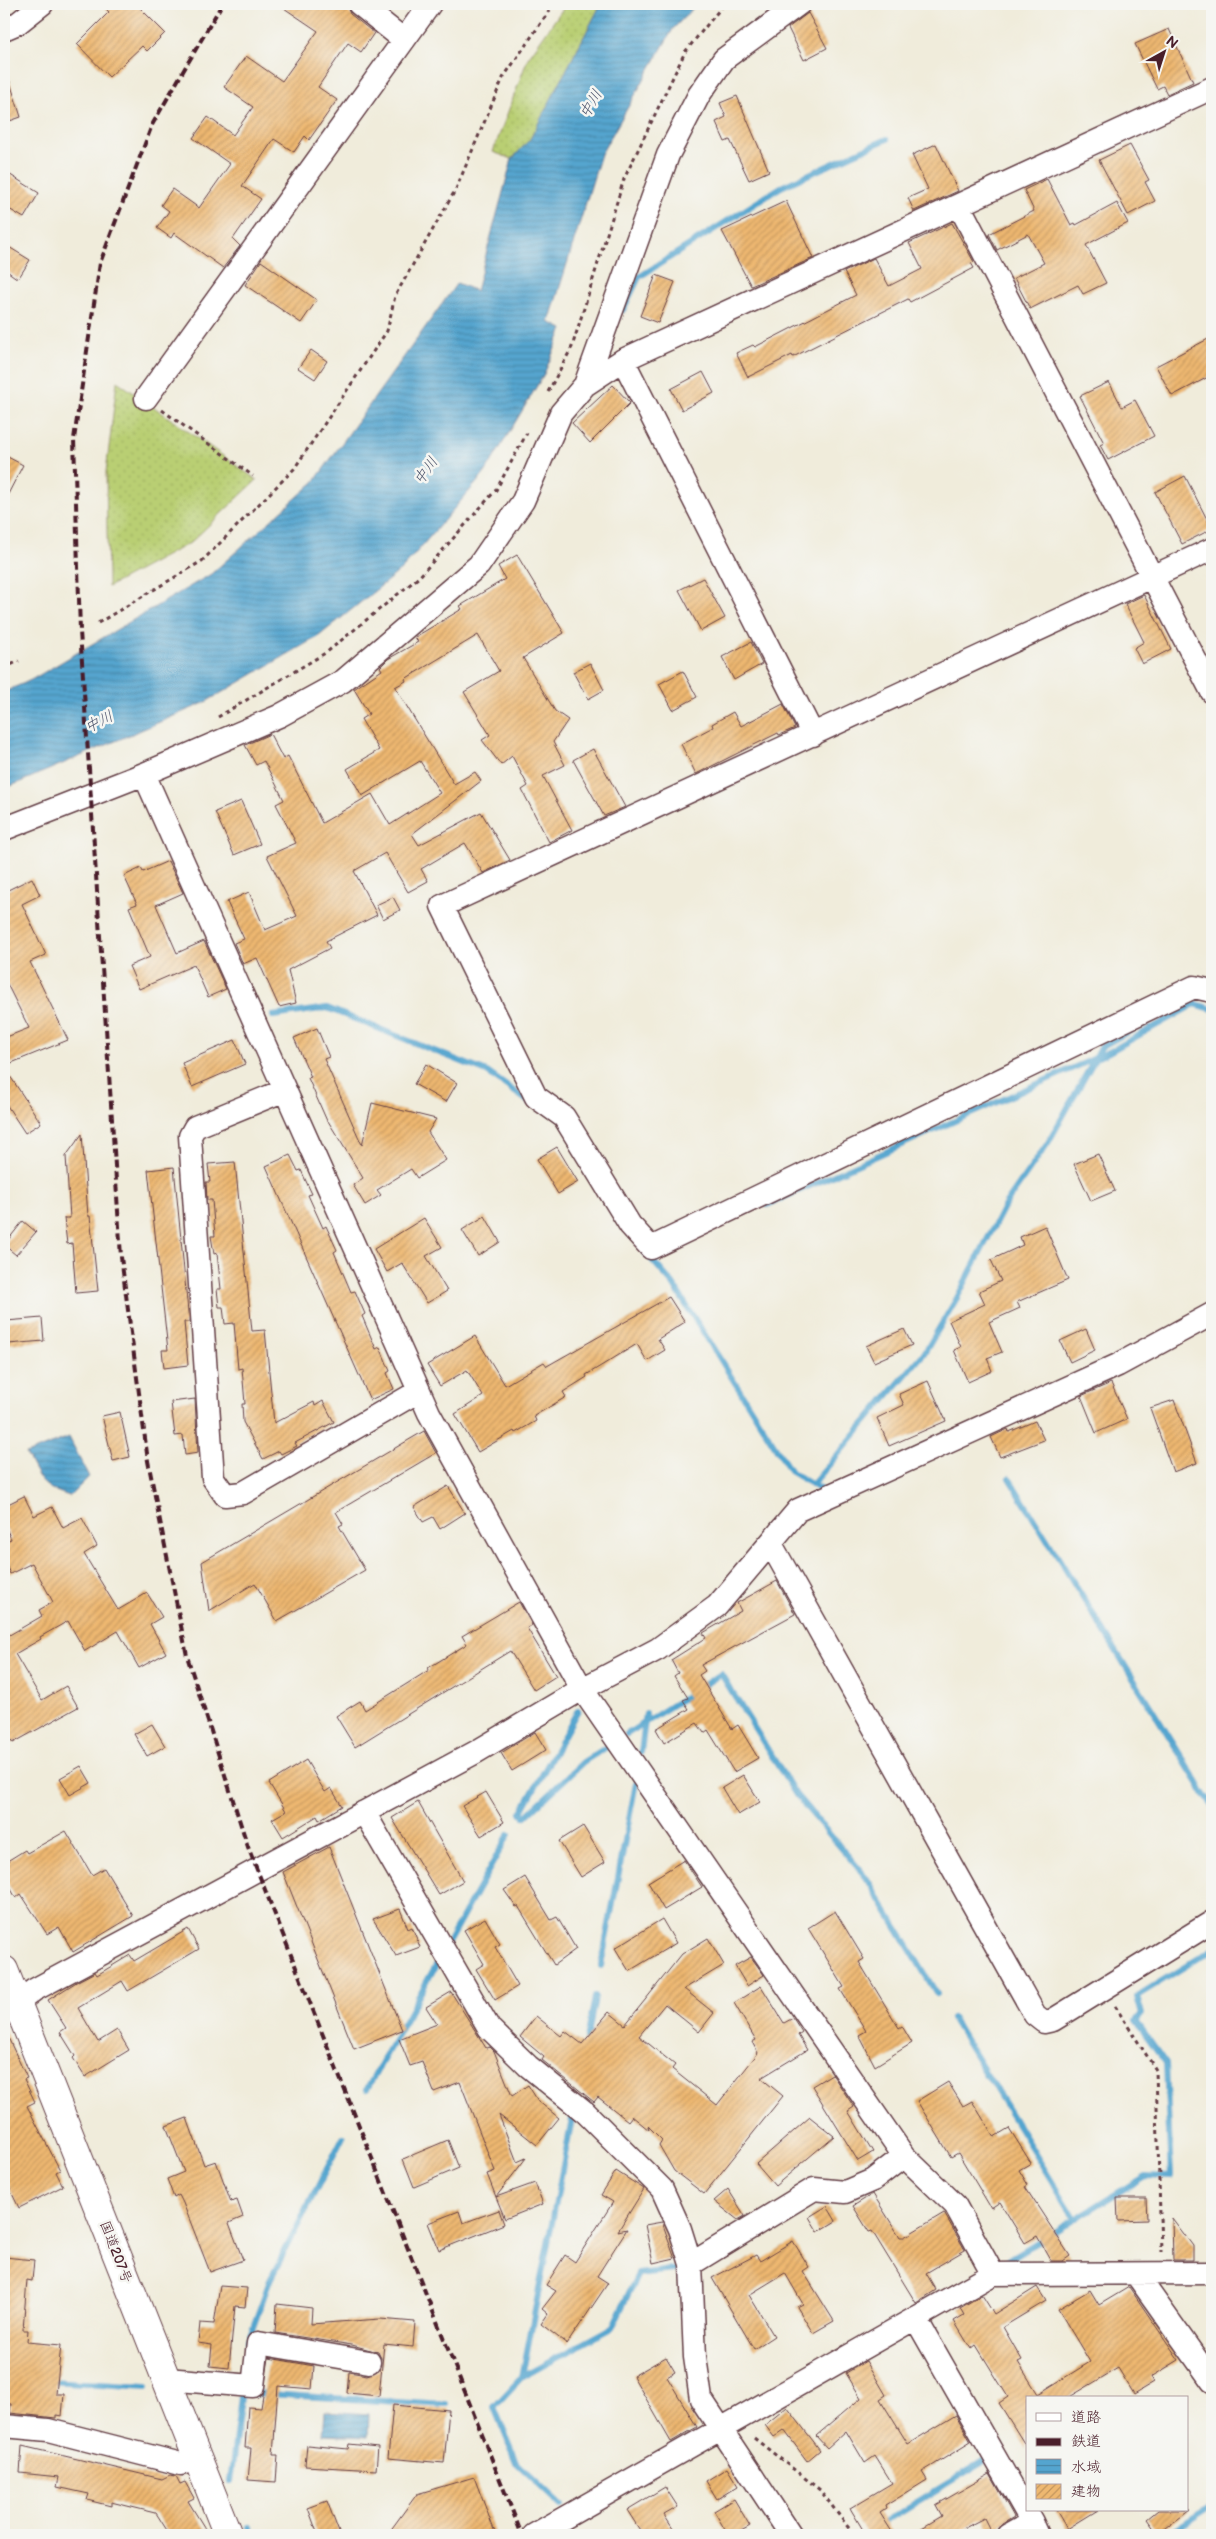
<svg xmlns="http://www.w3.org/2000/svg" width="1216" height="2539" font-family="'Balsamiq Sans','Klee One',sans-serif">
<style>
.grass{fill:url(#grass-dots);stroke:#82774f}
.water{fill:url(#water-rules);stroke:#4f627d}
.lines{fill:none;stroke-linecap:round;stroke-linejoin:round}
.stream{stroke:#54a5cf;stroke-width:6}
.building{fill:url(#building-hatch)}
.minor-casing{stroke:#633e45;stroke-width:25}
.trunk-casing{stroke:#633e45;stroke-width:30}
.path{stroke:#633e45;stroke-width:3;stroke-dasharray:4 4;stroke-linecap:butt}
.minor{stroke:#fff;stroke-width:22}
.trunk{stroke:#fff;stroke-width:28}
.rail{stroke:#4a1f2b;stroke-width:4;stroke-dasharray:8 4;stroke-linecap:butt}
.labels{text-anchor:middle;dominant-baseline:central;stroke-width:5;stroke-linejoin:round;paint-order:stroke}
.street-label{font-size:14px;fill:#4a1f2b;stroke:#f6f6f2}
.water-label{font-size:15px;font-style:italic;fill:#4e556d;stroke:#f6f6f2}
</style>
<defs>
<pattern id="grass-dots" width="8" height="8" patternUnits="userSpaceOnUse" patternTransform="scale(1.25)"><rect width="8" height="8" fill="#b9cf73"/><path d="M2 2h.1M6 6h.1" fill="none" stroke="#a1b164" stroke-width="1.8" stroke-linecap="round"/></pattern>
<pattern id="water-rules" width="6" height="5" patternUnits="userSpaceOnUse" patternTransform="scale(1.25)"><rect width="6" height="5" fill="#54a5cf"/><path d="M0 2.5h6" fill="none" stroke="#4886a8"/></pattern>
<pattern id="building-hatch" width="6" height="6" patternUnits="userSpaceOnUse" patternTransform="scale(1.25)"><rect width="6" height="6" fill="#eeb871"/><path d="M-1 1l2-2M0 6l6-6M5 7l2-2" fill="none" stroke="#c3955d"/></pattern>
</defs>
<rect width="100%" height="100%" fill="#f6f6f2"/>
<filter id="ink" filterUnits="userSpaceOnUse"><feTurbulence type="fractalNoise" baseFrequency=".02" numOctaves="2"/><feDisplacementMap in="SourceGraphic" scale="10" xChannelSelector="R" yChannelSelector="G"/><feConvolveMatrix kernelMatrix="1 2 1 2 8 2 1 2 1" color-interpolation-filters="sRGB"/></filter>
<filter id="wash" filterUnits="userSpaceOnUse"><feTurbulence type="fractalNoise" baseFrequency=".0096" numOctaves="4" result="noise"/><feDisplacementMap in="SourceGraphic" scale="20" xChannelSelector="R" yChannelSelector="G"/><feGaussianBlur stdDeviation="1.12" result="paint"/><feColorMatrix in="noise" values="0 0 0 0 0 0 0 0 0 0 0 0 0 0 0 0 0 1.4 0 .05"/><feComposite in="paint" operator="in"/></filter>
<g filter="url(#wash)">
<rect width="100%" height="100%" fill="#f0ecdb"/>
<!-- grass -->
<path class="grass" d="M566,4h35l-71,136 -18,19 -19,-7 35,-94z
M117,381l140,99 -67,63 -82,44 -2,-115z"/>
<!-- water -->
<path class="water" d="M601,4h96l-24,25 -72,125 -52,168 14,7 -19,45 -59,99 -83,96 -83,67 -115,67 -200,86v-97l27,-12 180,-106 103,-92 143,-199 19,8 36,-132 18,-20z
M69,1437l20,40 -19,19c-30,-9 -29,-15 -44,-42z
M325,2411l44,3 -1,23 -45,-2z"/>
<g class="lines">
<!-- stream -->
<path class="stream" d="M623,310l16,-33 142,-90 106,-48
M273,1016l54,-8 160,64 42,30
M767,1205l342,-153 86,-48 17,5
M645,1252l28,32 118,188 32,19
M1009,1478l203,328
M812,1485l113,-133 32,-54 48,-93 43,-62 54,-97 46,-25
M627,1734l94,-60 75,121 70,82 71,117
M641,1752l5,-39
M521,1813l57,-103
M525,1817l58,-55 27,-17
M448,1943l61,-109
M601,1966l35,-183
M952,2018l123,201
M586,2045l9,-48
M367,2089l69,-124
M999,2263l1,2 145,-89 26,1 -5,-114 -30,-42 6,-7 -5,-18 75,-46
M248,2341l22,-61 73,-143
M522,2377l51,-263
M50,2381l97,6
M252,2393l194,12
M230,2482l12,-93
M562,2506l-45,-43 -23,-56 28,-30 90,-49 26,-54 45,-5
M879,2525l110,-67
M249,2527l4,8
M1168,2535l44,-29"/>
</g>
<g id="blocks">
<!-- building -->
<path class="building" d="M101,4h35l29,29 -18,18 -5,-5 -33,31 -32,-33 32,-32z
M278,4h68l4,10 24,19 -13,19 -13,-9 -30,44 19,13 -28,40 -4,-4 -11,16 -20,-13 -32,47 19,13 -28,40 7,7 -17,22 -49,-35 -3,5 -14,-10 12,-17 -8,-6 11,-16 27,19 31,-44 -37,-26 15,-21 25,18 20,-28 -29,-20 22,-31 36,25 36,-50z
M808,13l19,35 -23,12 -16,-32z
M1169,29l24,53 -26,12 -4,-8 -6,3 -22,-45z
M7,73l14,44 -17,6v-49z
M737,96l32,75 -20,9 -19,-40 -5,2 -9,-20 10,-5 -6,-14z
M936,144l22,47 -44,20 -6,-13 20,-9 -16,-34z
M1130,145l19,35 -4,2 10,19 -27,14 -29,-55z
M4,171l35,22 -15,25 -20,-12z
M1047,179l24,46 4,-2 1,2 41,-22 11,20 -42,22 20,38 -23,11 -5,-9 -48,24 -16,-31 30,-15 -16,-29 -31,16 -8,-16 45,-23 -10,-21z
M786,201l27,57 -62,28 -29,-55z
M952,223l22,39 -3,1 3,5 -64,34 -2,-3 -115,58 -1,-2 -44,22 -12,-24 17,-8 2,2 101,-52 -12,-23 30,-14 15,28 33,-17 -13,-26z
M4,244l26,16 -12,19 -14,-10z
M261,261l56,39 -16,23 -56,-38z
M656,275l19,7 -17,41 -18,-7z
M1212,337v38l-40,21 -16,-30z
M311,350l16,11 -12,18 -17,-11z
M703,372l11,21 -32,17 -11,-21z
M1109,382l13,25 13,-7 19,36 -46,24 -8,-15 4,-2 -24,-47z
M613,385l17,18 -40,40 -18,-20z
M4,455l19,10 -19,37z
M1185,476l27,53 -30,15 -27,-52z
M517,555l47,78 -41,25 32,53 13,9 -15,22 12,23 -22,11 29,54 -23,12 -27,-52 6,-4 -16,-30 -11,9 -19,-25 8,-5 -26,-43 35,-21 -21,-36 -73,44 1,2 -11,6 59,97 21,-12 6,9 -69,53 7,11 62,-33 29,48 -27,13 -18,-30 -44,26 7,12 -20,11 -23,-39 -31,18 23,44 -51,26 4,7 -42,22 8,33 -17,4 -22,-49 -14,6 -9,-21 10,-4 -17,-37 22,-10 16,38 32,-14 -30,-60 29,-13 -20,-39 8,-4 -20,-39 -8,4 -11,-20 25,-11 13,25 5,-3 34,67 50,-29 18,31 50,-32 -20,-32 -58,35 -15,-27 32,-19 -18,-31 8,-5 -15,-25 28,-19 -2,-3 8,-8 30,-17 -3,-5 47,-28 -2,-3 45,-27 -7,-13z
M703,578l22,40 -24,13 -22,-41z
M1144,595l27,54 -29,15 -8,-16 10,-6 -19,-38z
M751,642l11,22 -28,16 -12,-23z
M590,663l14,27 -16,9 -15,-27z
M683,671l14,26 -24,13 -14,-26z
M783,704l12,24 -16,7 -1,-2 -82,41 -15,-30 32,-17 -1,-3 21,-12 8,14z
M593,749l32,58 -21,9 -31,-56z
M241,801l19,43 -26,11 -19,-43z
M168,861l15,32 -27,12 21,48 27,-12 22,48 -18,8 -14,-32 -55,24 -10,-23 21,-9 -21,-50 8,-3 -13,-28 17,-8 2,4z
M32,878l8,17 -18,9 24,51 -16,7 38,78 -64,26v-28l25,-10 -25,-50v-86z
M393,897l7,13 -17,9 -7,-14z
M317,1028l12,29 -5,2 38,86 10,-42 64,16 -8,13 18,28 -29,18 -6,-9 -34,21 4,5 -16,10 -12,-20 10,-7 -35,-57h-1l-19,-43 3,-1 -17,-39z
M235,1040l10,24 -53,23 -10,-24z
M426,1064l31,19 -11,19 -32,-18z
M4,1067l37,56 -16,10 -21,-32z
M82,1134l6,82h2l8,75 -22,2 -4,-50 -5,1 -3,-26h6l-4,-62z
M557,1147l21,35 -20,12 -21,-35z
M1098,1154l17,37 -24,10 -17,-37z
M290,1155l8,16 3,-1 4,9 7,15 -4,1 15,33 3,-2 11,24 -3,2 17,40 4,-1 10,23 -3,2 14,33 4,-2 10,24 -3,2 7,16 -24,11 -104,-234z
M235,1162l17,169 13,-1 9,93 40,-21 1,4 8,-5 11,21 -39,21 2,3 -16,8 -2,-3 -16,8 -20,-37 -1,-18h3l-3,-36 -4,1 -4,-46 -9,1 -2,-17h-4l-2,-18h4l-4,-36 -3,1 -3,-18h4l-3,-36h-5l-1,-18h4l-2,-18z
M174,1167l15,155h-5l4,43 -24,3 -2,-18h6l-20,-180z
M485,1216l15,26 -22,14 -16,-26z
M424,1218l18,29 -16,9 21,35 -20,12 -25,-40 -15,9 -13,-23z
M23,1221l13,11 -20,23 -12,-10z
M1045,1226l23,54 -51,22 3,6 -31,14 13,30 -15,6 5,13 -24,11 -14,-32 7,-3 -12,-26 36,-17 -6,-13 22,-10 -10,-21 32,-15 -3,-8z
M669,1297l16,25 -27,17 7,11 -18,11 -10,-17 -51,31 1,2 -24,15 3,5 -32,19 2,5 -21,12 -1,-2 -36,21 -23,-38 28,-18 -16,-26 -27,16 -13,-21 48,-29 30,49 39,-23 3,4z
M42,1318l2,23 -36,3 -2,-23z
M904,1329l8,16 -38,17 -8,-16z
M1086,1329l9,21 -25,12 -10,-21z
M928,1381l18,40 -57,25 -12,-28 27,-13 -5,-11z
M1111,1383l16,36 -31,14 -15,-37z
M195,1399l3,54 -13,2 -2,-20 -8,1 -4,-34z
M1174,1400l23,63 -24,9 -23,-64z
M120,1412l10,45 -17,4 -11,-45z
M1035,1421l9,19 -44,17 -9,-20 17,-8 1,3z
M424,1431l12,22 -100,59 7,12 -4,2 26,44 -88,51 -22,-38 -46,28 -7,-49z
M448,1486l17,27 -25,16 -7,-12 -10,5 -9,-15z
M24,1496l10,20 18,-9 11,21 19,-10 15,28 -13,8 34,56 29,-17 15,24 -12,7 16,29 -27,15 -21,-37 -33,20 -17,-30 -28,16 1,2 -26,15 27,46 24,-14 12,21 -65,36 -9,-15v-94l2,3 36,-21 -3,-6 14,-8 -21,-39 -22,11 -6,-13v-19l7,-3 -7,-15v-18z
M777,1581l18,33 -94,51 4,6 -6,4 33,54 6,-4 20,33 -24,14 -26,-42 -4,3 -7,-10 -33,20 -8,-14 33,-20 -6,-9 5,-2 -14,-22 4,-3 -7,-13 35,-22 -3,-5 38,-22 -4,-8z
M519,1602l13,23 -5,3 29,48 -22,14 -24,-39 -155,96 -19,-31 24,-15 5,9 64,-40 -1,-2 39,-24 -5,-8z
M152,1724l13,22 -18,10 -13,-22z
M535,1732l11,18 -34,21 -11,-18z
M306,1760l19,32 6,-4 11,18 -23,14 -2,-4 -34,21 -11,-18 14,-8 -17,-28z
M81,1766l10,17 -21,12 -10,-17z
M743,1775l17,27 -22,13 -16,-27z
M486,1792l18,30 -23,14 -19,-30z
M418,1802l45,79 -24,14 -47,-77z
M583,1826l22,36 -24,15 -22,-36z
M66,1831l26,44 12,-7 29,48 -60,36 -14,-25 -12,7 -26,-40 -5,4 -12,-21v-14l21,-13 2,3z
M329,1847l73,183 -48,19 -71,-177z
M684,1860l18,27 -38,23 -16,-28z
M525,1877l26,43 6,-3 19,32 -22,16 -36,-59 -2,1 -12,-17z
M400,1909l8,20 4,-2 8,20 -24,9 -23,-37z
M835,1911l29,48 -5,3 40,66 3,-2 10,17 -37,23 -16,-31 7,-4 -26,-42 4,-2 -36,-59z
M485,1918l15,26 -5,3 23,39 -23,14 -19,-31 8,-5 -20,-34z
M662,1919l14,24 -47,28 -14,-23z
M188,1929l11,20 -71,42 -6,-10 -44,27 20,34 19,-12 12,20 -44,27 -12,-19 2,-2 -15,-24 6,-4 -18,-28 30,-19 17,-9 2,3 33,-20 4,6z
M708,1938l16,27 -40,24 30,24 -15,19 -34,-28 -26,32 36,29 -3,4 45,36 41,-52 -6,-11 4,-2 -22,-37 27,-17 23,37 9,-5 9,14 -4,3 9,15 -46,28 22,18 -79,98 -30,-23 -15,-26 3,-5 -14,-14 1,4 -17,-14 -4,5 -30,-24 -4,5 -52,-42 2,-3 -24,-20 16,-21 25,20 4,-5 17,13 27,-32 16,13 57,-71z
M751,1957l13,18 -17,11 -12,-20z
M451,1992l35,56 4,-1 4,4 18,45 16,-11 10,16 21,17 -22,27 -38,-30 18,47 9,-4 -30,39 -9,-23 8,-3 -35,-89 -26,10 -12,-30 -12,4 -11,-27 38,-15 -11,-17z
M4,2029l23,49 -3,1 11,23 -8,4 33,64 -4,2 7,14 -44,22 -15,-31z
M832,2074l22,33 -6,4 25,41 -15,9 -46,-75z
M948,2082l15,24 9,-5 22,36 15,-9 22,35 -12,7 9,15 -3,2 45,69 -7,5h-12l-14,-25 -12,7 -25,-41 -9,6 -33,-55 -7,4 -34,-56z
M810,2117l24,19 -59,50 -19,-22z
M187,2118l17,47 12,-4 15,41 6,-2 6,17 -14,6 14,37 -33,12 -27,-69 -4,-8 -5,3 -7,-19 17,-7 -18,-46z
M448,2140l11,28 -45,19 -11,-28z
M616,2171l28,18 -26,42 9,-2 -30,47 11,7 -41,61 -26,-20 7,-10 -6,-5 14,-18 -10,-6 19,-30 10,7 38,-60 -12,-7z
M535,2183l8,21 -38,15 -9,-22z
M728,2189l17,27 -7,4 -24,-19z
M873,2194l27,43h4l40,-24 21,37 -39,23 10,17 -20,13 -44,-72 -3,1 -16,-26z
M1117,2198h29l1,22 -29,1z
M827,2206l9,15 -18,11 -9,-15z
M499,2210l5,14 -65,26 -11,-27 31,-12 4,12z
M1172,2218l21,28v14h-20z
M662,2222l13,36 -22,5 -8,-38z
M793,2241l16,26 -6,4 31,50 -21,12 -16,-26 6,-3 -18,-31 -36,22 25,41 -20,13 -42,-71 44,-23 4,6z
M4,2257l30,3 -2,21 -5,-1 -4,50h5l-1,12 34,3 -5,49h8l-2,22 -6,-1v3l-46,-5 1,-9 -7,-1z
M220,2286l27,2 -2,19 -10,-1 -6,62 -19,-2 2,-21 -14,-2 2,-20 14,1z
M1037,2287l9,14 -43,26 19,33 -4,2 20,32 52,-32 -32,-53 32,-19 9,15 30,-18 50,73 -28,17 3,5 -20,12 -16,-26 -50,30h-41v50l-28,-45 9,-6 -32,-52 -5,4 -17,-28 10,-6 -4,-7 22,-13 12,19z
M277,2304l35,4 -1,16 69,-5 35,3 -2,25 -29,-3 -5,52 -32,-3 2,-21 18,3 12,-5 2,-12 -3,-6 -26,-7 -77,-12z
M666,2357l9,15 -8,5 30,50 -26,15 -38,-66z
M269,2358l45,8 -2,23 -34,-3 -5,69h5l-2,27 -28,-2 3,-32h-6l3,-41 13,1z
M866,2361l20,34 -6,4 28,45 48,-29 15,27 -49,30 5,8 -42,26 1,3 -6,4 14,22h-28l-16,-27 42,-25 -17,-27 -10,7 -19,-32 -19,17 -11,-12 45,-38 -15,-25z
M393,2405l56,5 -5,53 -56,-5z
M787,2407l33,43 -13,11 -23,-31 -10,7 -9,-12z
M349,2444l29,3 -2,23 -71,-4 2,-21 41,4z
M22,2446l140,33 8,-4 6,1 4,8 5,-2 9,16 -6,3 21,34h-39l-14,-22 -45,-11v4l-24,-6 2,-6 -32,-7 2,-10 -39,-4z
M727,2468l11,18 -21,13 -11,-18z
M990,2474l24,43 -12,7 -5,8 -5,2 -8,-16 -33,17h-41l32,-19 -6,-11z
M474,2477l22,58h-109l30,-41z
M665,2487l13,20 -14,8 13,20h-34l-16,-25z
M734,2499l16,27 -16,9h-6l-14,-24z
M327,2501l13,34h-22l-10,-27z
M1056,2510h42l-31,19z
M1158,2510h32l-32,24 -11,-15z"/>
</g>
</g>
<g filter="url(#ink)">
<use href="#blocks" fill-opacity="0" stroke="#633e45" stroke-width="1"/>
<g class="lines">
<defs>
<path id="minor" d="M359,4l45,36
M4,29l14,-6 24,-19
M959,205l253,487
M623,360l190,375
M585,385l83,-230 31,-60 25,-36 75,-55
M146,398l284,-394
M1212,549l-770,357 94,191 28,20 66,108 21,23 543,-261 18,4
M4,829l140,-55
M285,1090l-90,37 -5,9 23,342 12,17 18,-2 176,-102
M771,1544l264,471 9,7 9,-2 159,-98
M364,1812l125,216 39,38 58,47 76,76 18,40 11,35 4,93 6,42 90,136
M4,2013l30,-23 442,-238 106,-63 76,-40 59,-43 81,-96 320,-145 94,-51
M691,2264l123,-75 31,3 28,-12 31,-24
M993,2274l-38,-69 -51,-49 -322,-467 -153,-276 -285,-639 135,-58 64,-35 136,-116 44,-64 38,-88 24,-28 38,-25 589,-272
M1136,2274l76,107
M916,2319l116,203
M166,2379l87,7 5,-43 111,19
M4,2426l44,4 133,34 17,-5
M534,2535l459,-261 219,-1
M1009,2535l23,-13 6,13"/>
<path id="trunk" d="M4,1970l224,565"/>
</defs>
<!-- minor casing -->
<use href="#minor" class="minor-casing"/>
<!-- trunk casing -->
<use href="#trunk" class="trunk-casing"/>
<!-- path -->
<path class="path" d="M548,392l24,-45 52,-168 61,-127 39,-48
M162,410l91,66
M98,623l104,-62 92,-92 93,-138 8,-35 61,-107 47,-111 51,-74
M4,668l15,-7
M218,717l109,-65 92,-75 77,-87 31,-57
M1115,2006l41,64 5,182
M754,2438l66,52 34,45"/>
<!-- minor -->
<use href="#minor" class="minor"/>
<!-- trunk -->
<use href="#trunk" class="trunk"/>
<!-- rail -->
<path class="rail" d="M222,4l-70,121 -52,138 -26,176 6,192 41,626 27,204 39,195 61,191 274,688"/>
</g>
</g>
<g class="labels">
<!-- street labels -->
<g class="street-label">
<text transform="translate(116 2252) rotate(69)">国道207号</text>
</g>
<!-- water labels -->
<g class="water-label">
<text transform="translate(591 104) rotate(-59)">中川</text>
<text transform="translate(426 471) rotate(-55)">中川</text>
<text transform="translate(99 722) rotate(-27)">中川</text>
</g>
</g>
<!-- margin -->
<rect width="1216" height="2539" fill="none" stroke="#f6f6f2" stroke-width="20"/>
<!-- legend -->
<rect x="1026" y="2396" width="162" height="115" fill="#f6f6f2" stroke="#b1a0a2"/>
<rect x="1036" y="2413" width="25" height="8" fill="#ffffff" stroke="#b1a0a2"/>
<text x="1071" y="2422" font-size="15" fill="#4a1f2b">道路</text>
<rect x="1036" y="2438" width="25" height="8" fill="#4a1f2b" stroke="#b1a0a2"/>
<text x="1071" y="2446" font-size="15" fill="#4a1f2b">鉄道</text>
<rect x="1036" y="2459" width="25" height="15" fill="url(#water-rules)" stroke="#b1a0a2"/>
<text x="1071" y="2472" font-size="15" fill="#4a1f2b">水域</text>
<rect x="1036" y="2484" width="25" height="15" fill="url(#building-hatch)" stroke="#b1a0a2"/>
<text x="1071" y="2496" font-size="15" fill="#4a1f2b">建物</text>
<!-- north arrow -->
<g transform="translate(1164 52) rotate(39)" stroke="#f6f6f2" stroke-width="4" paint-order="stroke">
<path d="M0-4L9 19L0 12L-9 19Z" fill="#4a1f2b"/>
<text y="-8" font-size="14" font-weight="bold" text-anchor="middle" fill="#4a1f2b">N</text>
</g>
</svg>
